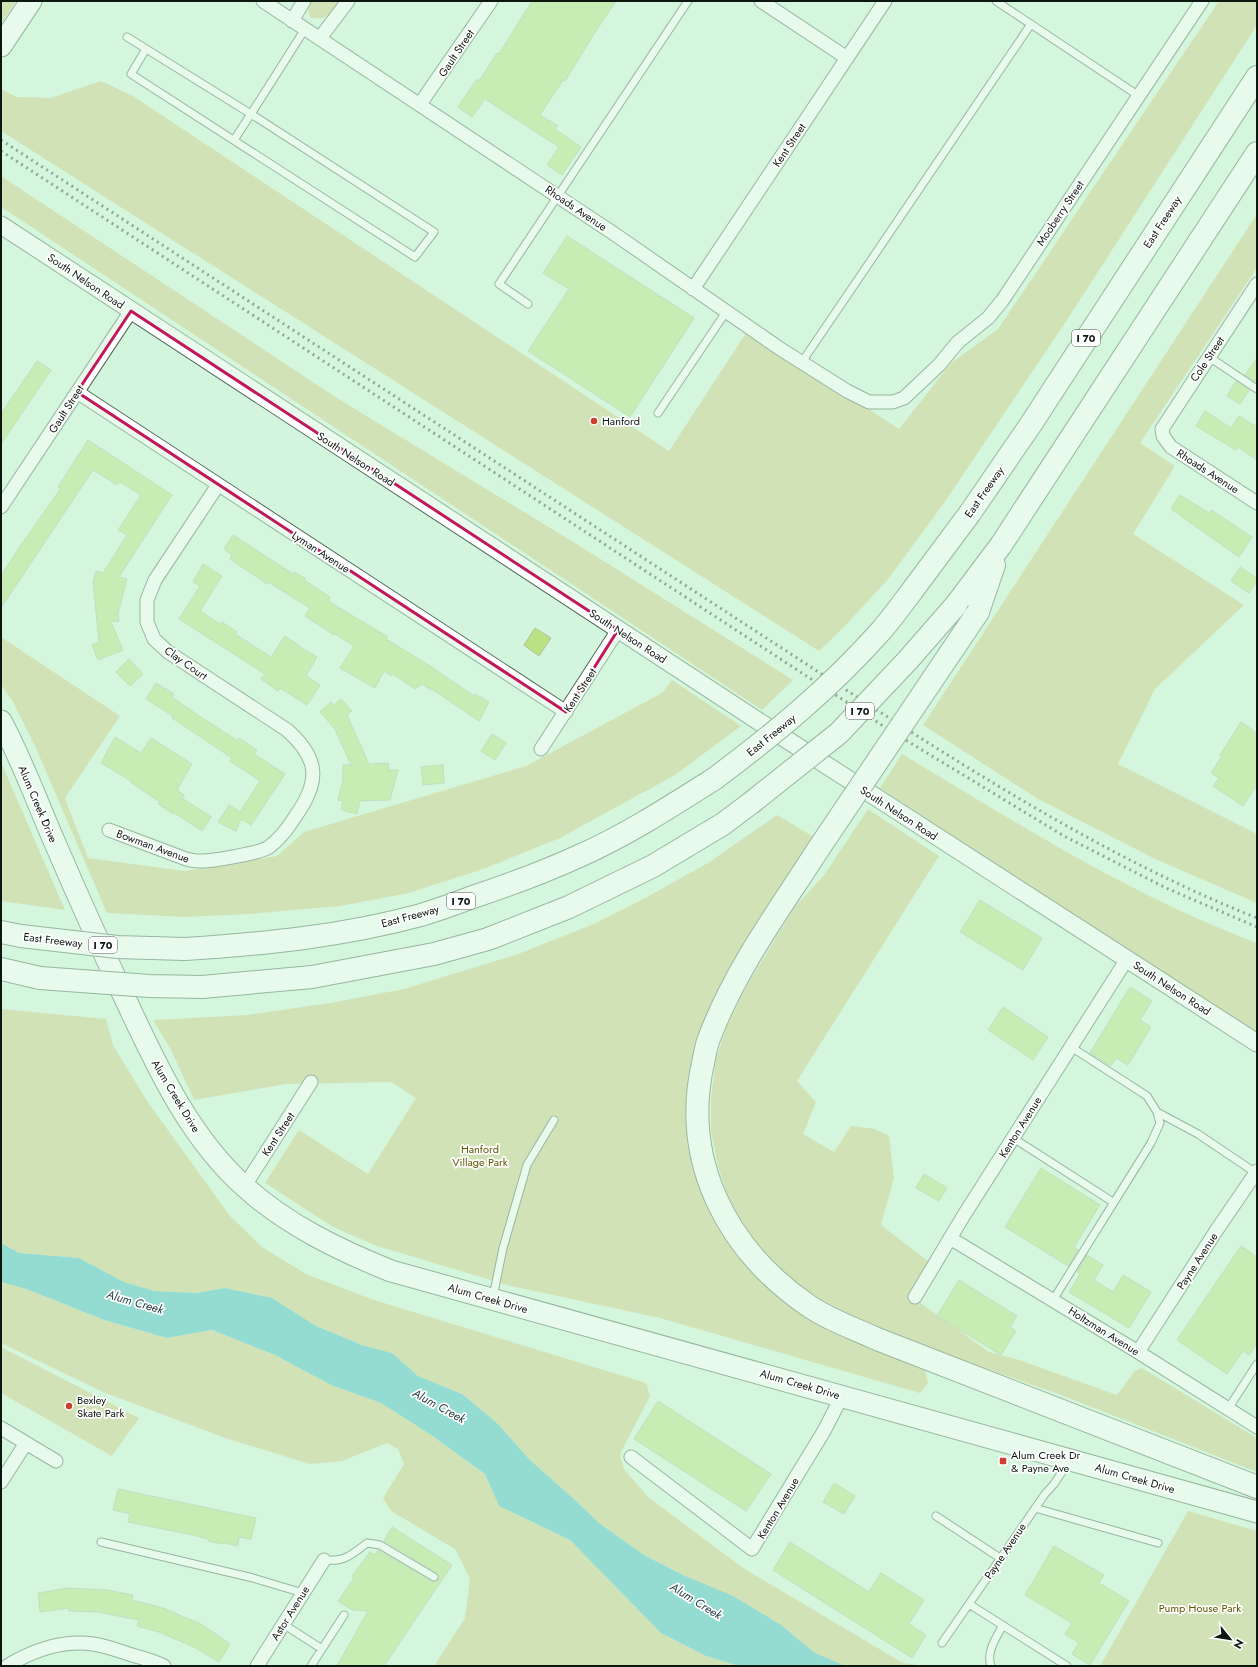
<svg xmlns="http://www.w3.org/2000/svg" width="1258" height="1667" font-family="Jost,sans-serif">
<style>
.green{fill:#d1cb8b}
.water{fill:#48bcc5}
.building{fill:#b8e284;stroke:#b1c0a0}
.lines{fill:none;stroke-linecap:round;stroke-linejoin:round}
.service-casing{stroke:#4d6a55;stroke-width:9}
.minor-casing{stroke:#4d6a55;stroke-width:15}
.tertiary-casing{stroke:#4d6a55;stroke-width:19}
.primary-casing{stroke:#4d6a55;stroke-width:23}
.motorway-casing{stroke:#4d6a55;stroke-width:24}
.service{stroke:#fff;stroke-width:7}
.minor{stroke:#fff;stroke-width:13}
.tertiary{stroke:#fff;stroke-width:17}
.primary{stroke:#fff;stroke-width:21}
.motorway{stroke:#fff;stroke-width:22}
.rail{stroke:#3d4f43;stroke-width:3;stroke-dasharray:2 4;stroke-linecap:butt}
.motorway-bridge-casing{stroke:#4d6a55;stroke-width:24;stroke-linecap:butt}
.motorway-bridge{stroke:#fff;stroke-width:22}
.marked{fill:none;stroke:#c2185b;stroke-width:3;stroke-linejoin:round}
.poi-dot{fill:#cc3f2f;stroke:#fff;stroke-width:1.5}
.labels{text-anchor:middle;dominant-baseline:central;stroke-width:3.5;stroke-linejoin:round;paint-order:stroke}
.shield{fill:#fff;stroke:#545d57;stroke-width:1}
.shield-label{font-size:10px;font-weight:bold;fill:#0b170f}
.street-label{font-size:11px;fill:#0b170f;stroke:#fff}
.poi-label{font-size:11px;fill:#0b170f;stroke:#fff;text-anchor:start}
.park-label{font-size:11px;fill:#5e5600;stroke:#fff}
.water-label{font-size:12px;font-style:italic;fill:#294345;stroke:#fff}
</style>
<rect width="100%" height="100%" fill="#d4f5dd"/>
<!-- green -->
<path class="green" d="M1,1h15l-15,23z
M312,1h29c-9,11 -16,22 -31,16l-2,-6z
M1219,1h38v24l-190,295 -123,183 -55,75 -44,48 -26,25 -818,-520v-42l16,8 34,1 50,-17 32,15 536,355 79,-121 151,99 52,-66 47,-34z
M1,176l336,222 238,145 218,137 -31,30 -761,-503z
M1257,214v54l-117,175 35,23 -42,68 111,71 -89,84 -37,75 139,70v69l-102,-44 -117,-60 -115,-74z
M1,637l119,79 -55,82 23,60 96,13 93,-15 27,-24 222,-66 136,-73 10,-13 69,46 -66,49 -115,63 -74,30 -77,25 -69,13 -92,8 -64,3 -77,-4 -72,-167 -22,-44 -12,-18z
M902,754c115,69 229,142 355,189v90l-377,-245z
M1,761l3,8 61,141 -64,-9z
M868,809l71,47 -142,225 19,21 -13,32 31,18 17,-26 24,3 14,7 5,42 -13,47 48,37 -21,32 81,58 27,7 101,36 18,-24 7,-3 115,70v34l-196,-77 -144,-51 -58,-25 -37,-19 -24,-16 -30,-25 -17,-22 -22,-36 -11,-35 -7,-34v-35l5,-38 11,-33 20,-41 48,-78 29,-32z
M777,815l37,22 -126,267 54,153 183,112 3,14 -8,10 -260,-75 -149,-32 -134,-40 -44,-19 -68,-44 34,-53 69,44 48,-76 -25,-16 -105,2 -92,16 -23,-50 -18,-30 95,-5 82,-12 74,-14 114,-35 76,-30 53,-27 61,-34z
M1,1009l105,10 7,26 34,56 83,115 32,31 44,27 65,25 275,84 4,13 -30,58 4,15 24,28 95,71 160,95 23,3h-80l-31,-13 -34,-28 -137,-70 -45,-32 -24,-23 -45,-40 -33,-37 -35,-29 -44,-18 -26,-23 -30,-8 -46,-19 -44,-28 -47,-10 -29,5 -42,-2 -30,-9 -45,-24 -60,-5 -18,-10z
M1,1282l28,8 75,30 63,18 45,-8 63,25 56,30 50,18 50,32 54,39 14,32 71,34 91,93 45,23 33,10h-305l31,-48 5,-39 -15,-30 -64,-38 -8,-13 21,-34 -6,-15 -11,-6 -45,18 -32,3 -85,-26 -122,-46 -102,-49z
M1,1347l138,71 -27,38 -111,-63z
M1188,1511l69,20v135h-157z"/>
<!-- water -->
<path class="water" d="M1,1243l18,10 60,5 45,24 30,9 42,2 29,-5 47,10 44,28 46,19 30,8 26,23 44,18 35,29 33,37 45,40 24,23 45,32 39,20 50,21 48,29 34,28 31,13h-107l-33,-10 -45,-23 -91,-93 -71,-34 -14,-32 -54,-39 -50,-32 -50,-18 -56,-30 -63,-25 -45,8 -63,-18 -75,-30 -28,-8z"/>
<!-- building -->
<path class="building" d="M532,1h84l-22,33 -29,47 -2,-1 -23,35 18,11 -3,3 26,18 -19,28 -15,-10 12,-18 -74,-48 -13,18 -14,-10 19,-28 2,2 18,-28 2,1z
M567,236l127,82 -64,99 -102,-66 41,-62 -26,-16z
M1257,358v20l-2,3 -10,-6z
M37,361l14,9 -50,74v-30z
M1236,381l13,9 -9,14 -13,-8z
M1205,411l26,17 8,-12 18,11v33l-19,-13 -2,3 -40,-24z
M88,440l84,55 -53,82 8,2 -9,34 1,8 -8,1 12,28 -25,10 -6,-15 7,-3 -6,-60 3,-11 7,2 24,-38 -9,-5 23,-35 -21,-13 -3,3 -24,-15 -92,138v-32l18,-28 42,-60 -3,-1z
M1180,495l29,18 2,-3 41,27 -13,20 -68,-48z
M233,535l60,39 1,-2 11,6 -1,2 26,17 -2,4 60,36 -2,2 41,25 47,32 1,-2 14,8 -10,19 -47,-32 -1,1 -9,-6 -7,5 -22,-15 -2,2 -7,-5 -9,17 -35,-20 14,-22 -19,-12 -1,1 -29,-19 5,-8 -42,-26 -1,2 -37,-25 2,-4 -8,-6z
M203,564l19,12 -22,35 20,13 2,-2 15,10 -2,2 36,23 14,-21 12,8v1l20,12 -11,19 14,9 -13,20 -27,-17 -2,3 -17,-12 4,-5 -86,-55 21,-33 -7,-4z
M1240,567l17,11v3l-8,12 -18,-12z
M535,628l16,10 -12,18 -15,-11z
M129,659l14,15 -13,12 -14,-14z
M156,683l18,11 -2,3 27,19 39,25 1,-3 18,12 -3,4 31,20 -34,51 -10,-6 -5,12 -18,-9 11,-17 11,7 20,-31 -30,-20 2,-3 -60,-40 1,-2 -27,-17z
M341,699l11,12 -5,4 22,49 19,-1 1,7h9l-8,30 -30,1 -3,13 -16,-4 2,-9 -5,-1 5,-20v-15h8l-16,-36 -15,-17 11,-10 3,3z
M1241,722l16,11v52l-14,21 -30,-20 6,-8 -8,-5 11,-17 -2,-1z
M492,734l14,9 -11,17 -14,-9z
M115,737l26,16 10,-15 41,26 -15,26 7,5 -2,3 29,19 -9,14 -29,-19v2l-15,-10 2,-2 -30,-20 1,-1 -30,-18z
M443,765l1,18 -21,2 -2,-18z
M980,900l62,38 -19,32 -63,-38z
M1130,987l22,14 -12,19 11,7 -23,38 -12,-7 -5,8 -21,-13z
M1003,1007l45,30 -15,23 -45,-30z
M1041,1168l59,37 -26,42 4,3 -10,16 -63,-39z
M924,1174l23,14 -8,13 -23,-13z
M1241,1246l16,11v87l-8,11 -6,-4 -16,23 -50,-34z
M1087,1255l16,10 -9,15 19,12 10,-17 28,17 -22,36 -60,-36 11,-18 -3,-2z
M959,1280l58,36 -7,11 6,4 -15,24 -64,-39z
M658,1401l113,73 -25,37 -112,-72z
M834,1483l21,13 -11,18 -21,-12z
M118,1489l138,29 -5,21 -12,-2 -1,9 -14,-3 -1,1 -15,-3v-2l-15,-4 -65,-13 2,-8 -17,-4z
M392,1527l60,38 -68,101h-47l31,-55 -16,-1 -14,-9 16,-23 -2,-2 18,-24 5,3 3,-5 53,31 5,1 2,-3v-4l-1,-2 -53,-32z
M790,1542l79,50 12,-19 43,27 -15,24 17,11 -14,23 -139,-88z
M1054,1546l50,29 -5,8 30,18 -39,64 -18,-11 7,-11 -14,-9 7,-11 -47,-28z
M68,1588l38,2 27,5 -1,5 31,8 38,16 29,20 -11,18 -25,-15 -35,-15 -22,-6 2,-6 -41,-8 -29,-1v-3l-29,4 -2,-19z"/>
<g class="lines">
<defs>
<path id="service" d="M996,1l143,95
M127,37l124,77 54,-85
M146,49l-15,25 284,183 19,-25 -183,-118 -17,26
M528,304l-29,-20 189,-283
M1209,357l48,32
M802,362l229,-338
M658,413l68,-101
M1157,1112l41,22 58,39
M1013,1138l100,64
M493,1297l10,-49 24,-83 27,-45
M1053,1300l98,-157 9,-20 -3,-11 -10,-16 -76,-49
M1228,1409l29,-45
M1035,1508l123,35
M936,1516l64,42
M101,1542l152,36 50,15
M324,1560c21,2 27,-5 43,-17l13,2 54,32
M969,1604l98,62
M283,1624l39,25
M942,1643l103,-149 9,-10 15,-23
M311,1666l33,-51
M991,1666c-5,-14 5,-28 12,-41"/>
<path id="minor" d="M263,1l350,232 166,115 68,43 22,11h24l11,-4 35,-33 19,-23 30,-24 14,-17 200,-300
M761,1l86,57
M292,21l12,-20
M320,38l28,-37
M420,104l71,-103
M1257,284l-95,145 1,7 8,11 86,56
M693,289l192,-288
M77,392l489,320
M1,507l130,-196
M541,749l77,-119
M109,830l77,29c4,1 8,2 12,2 11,1 63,-8 71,-14 11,-8 19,-19 26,-30 25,-35 25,-58 -8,-87l-119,-78 -14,-13 -7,-17v-22l8,-20 63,-95
M244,1187l67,-105
M950,1238l188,114 119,75
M915,1297l49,-82 163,-256
M1138,1352l78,-121 41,-60
M1,1428l55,33
M631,1457l121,92 72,-118 18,-35
M1,1482l25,-39
M7,1666c25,-15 56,-26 86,-22 14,2 26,7 39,11 11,3 22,6 32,11
M257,1666l67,-106"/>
<path id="tertiary" d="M1,225l774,507 482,311"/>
<path id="primary" d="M1,46l30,-45
M1,721c21,39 36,81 54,122 24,56 49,111 75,166 30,64 62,131 115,178 42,38 94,63 146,84l866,241"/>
<path id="motorway" d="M909,595l61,-82 61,-89 226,-347
M956,605l45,-60 256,-392
M978,612l16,-47
M819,848c-39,61 -83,120 -109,188 -4,9 -5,18 -7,27 -22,97 23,185 103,241 21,15 47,24 71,35l380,148
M1,932l20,4
M185,949c79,-5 159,-13 236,-34 16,-5 33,-11 49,-17 36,-12 72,-25 107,-41 48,-21 93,-50 137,-78
M1,969l39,9
M202,987l110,-10 122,-23 54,-15 81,-32 84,-41 70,-42 28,-21"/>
</defs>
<!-- service casing -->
<use href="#service" class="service-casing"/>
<!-- minor casing -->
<use href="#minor" class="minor-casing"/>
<!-- tertiary casing -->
<use href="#tertiary" class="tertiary-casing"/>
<!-- primary casing -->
<use href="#primary" class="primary-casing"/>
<!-- motorway casing -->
<use href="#motorway" class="motorway-casing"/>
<!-- service -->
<use href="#service" class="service"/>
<!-- minor -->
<use href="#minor" class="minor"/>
<!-- tertiary -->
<use href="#tertiary" class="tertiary"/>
<!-- primary -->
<use href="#primary" class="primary"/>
<!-- motorway -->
<use href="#motorway" class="motorway"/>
<!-- rail -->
<path class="rail" d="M1,140l899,585c115,73 229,142 357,193
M1,151l893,582 170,103 102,52 91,39"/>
<defs>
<path id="motorway-bridge" d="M714,779c59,-44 115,-90 165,-146 11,-12 20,-25 30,-38
M751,803l88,-70 69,-73 48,-55
M819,848l159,-236
M21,936l96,11 68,2
M40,978l109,8 53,1"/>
</defs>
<!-- motorway-bridge casing -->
<use href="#motorway-bridge" class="motorway-bridge-casing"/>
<!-- motorway-bridge -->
<use href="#motorway-bridge" class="motorway-bridge"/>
</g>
<!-- marked area -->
<path d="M0 0H1258V1667H0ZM131,311l487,319 -52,82 -489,-320z" fill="#d4f5dd" fill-opacity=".55" fill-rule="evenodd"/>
<path class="marked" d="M131,311l487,319 -52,82 -489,-320z"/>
<!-- markers -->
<g class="poi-dot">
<circle cx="594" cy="421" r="4"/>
<circle cx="69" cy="1406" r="4"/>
<rect x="999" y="1457" width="8" height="8" rx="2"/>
</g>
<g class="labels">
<!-- shield labels -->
<g class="shield">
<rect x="1072" y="330" width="28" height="16" rx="3"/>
<rect x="846" y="703" width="28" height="16" rx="3"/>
<rect x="447" y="893" width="28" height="16" rx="3"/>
<rect x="89" y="937" width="28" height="16" rx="3"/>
</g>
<g class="shield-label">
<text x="1086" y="338">I 70</text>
<text x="860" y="711">I 70</text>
<text x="461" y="901">I 70</text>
<text x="103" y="945">I 70</text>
</g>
<!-- street labels -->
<g class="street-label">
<text transform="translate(456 53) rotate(-56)">Gault Street</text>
<text transform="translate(789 145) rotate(-56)">Kent Street</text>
<text transform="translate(576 208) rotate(34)">Rhoads Avenue</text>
<text transform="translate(1060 213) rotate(-56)">Mooberry Street</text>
<text transform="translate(1162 222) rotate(-57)">East Freeway</text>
<text transform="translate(86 281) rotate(34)">South Nelson Road</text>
<text transform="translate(1207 359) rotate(-56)">Cole Street</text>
<text transform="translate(66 409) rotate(-57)">Gault Street</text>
<text transform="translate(356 459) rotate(33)">South Nelson Road</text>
<text transform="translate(1208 471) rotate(33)">Rhoads Avenue</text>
<text transform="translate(984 492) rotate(-55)">East Freeway</text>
<text transform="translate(321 552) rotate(33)">Lyman Avenue</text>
<text transform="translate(628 636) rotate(33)">South Nelson Road</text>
<text transform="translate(186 663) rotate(35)">Clay Court</text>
<text transform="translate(580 690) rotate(-57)">Kent Street</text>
<text transform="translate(771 735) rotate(-39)">East Freeway</text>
<text transform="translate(38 804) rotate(67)">Alum Creek Drive</text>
<text transform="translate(899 813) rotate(33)">South Nelson Road</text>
<text transform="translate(153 846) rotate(20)">Bowman Avenue</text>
<text transform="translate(410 916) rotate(-15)">East Freeway</text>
<text transform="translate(53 940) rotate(7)">East Freeway</text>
<text transform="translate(1172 988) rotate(33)">South Nelson Road</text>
<text transform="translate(176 1096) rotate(59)">Alum Creek Drive</text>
<text transform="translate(1020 1127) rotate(-58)">Kenton Avenue</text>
<text transform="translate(278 1134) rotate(-57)">Kent Street</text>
<text transform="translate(1197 1261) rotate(-57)">Payne Avenue</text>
<text transform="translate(488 1298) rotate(16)">Alum Creek Drive</text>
<text transform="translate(1104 1331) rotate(32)">Holtzman Avenue</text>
<text transform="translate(800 1384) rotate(16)">Alum Creek Drive</text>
<text transform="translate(1135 1478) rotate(16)">Alum Creek Drive</text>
<text transform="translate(778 1508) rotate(-59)">Kenton Avenue</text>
<text transform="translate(1005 1551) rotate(-56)">Payne Avenue</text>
<text transform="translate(290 1613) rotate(-58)">Astor Avenue</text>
</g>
<!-- poi labels -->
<g class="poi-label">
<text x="602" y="421">Hanford</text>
<text x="77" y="1400">Bexley<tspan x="77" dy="13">Skate Park</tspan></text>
<text x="1011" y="1455">Alum Creek Dr<tspan x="1011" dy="13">&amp; Payne Ave</tspan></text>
</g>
<!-- park labels -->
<g class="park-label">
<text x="480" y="1149">Hanford<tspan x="480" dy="13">Village Park</tspan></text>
<text x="1200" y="1608">Pump House Park</text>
</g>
<!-- water labels -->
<g class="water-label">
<text transform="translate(135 1302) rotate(16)">Alum Creek</text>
<text transform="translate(439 1406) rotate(29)">Alum Creek</text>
<text transform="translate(696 1601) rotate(32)">Alum Creek</text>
</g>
</g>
<!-- border -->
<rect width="1258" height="1667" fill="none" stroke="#0b170f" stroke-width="4"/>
<!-- north arrow -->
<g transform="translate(1230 1639) rotate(120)" stroke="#ffffff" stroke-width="3" paint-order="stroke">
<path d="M0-3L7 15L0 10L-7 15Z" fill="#0b170f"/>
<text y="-6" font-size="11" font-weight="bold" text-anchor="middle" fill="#0b170f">N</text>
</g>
</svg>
